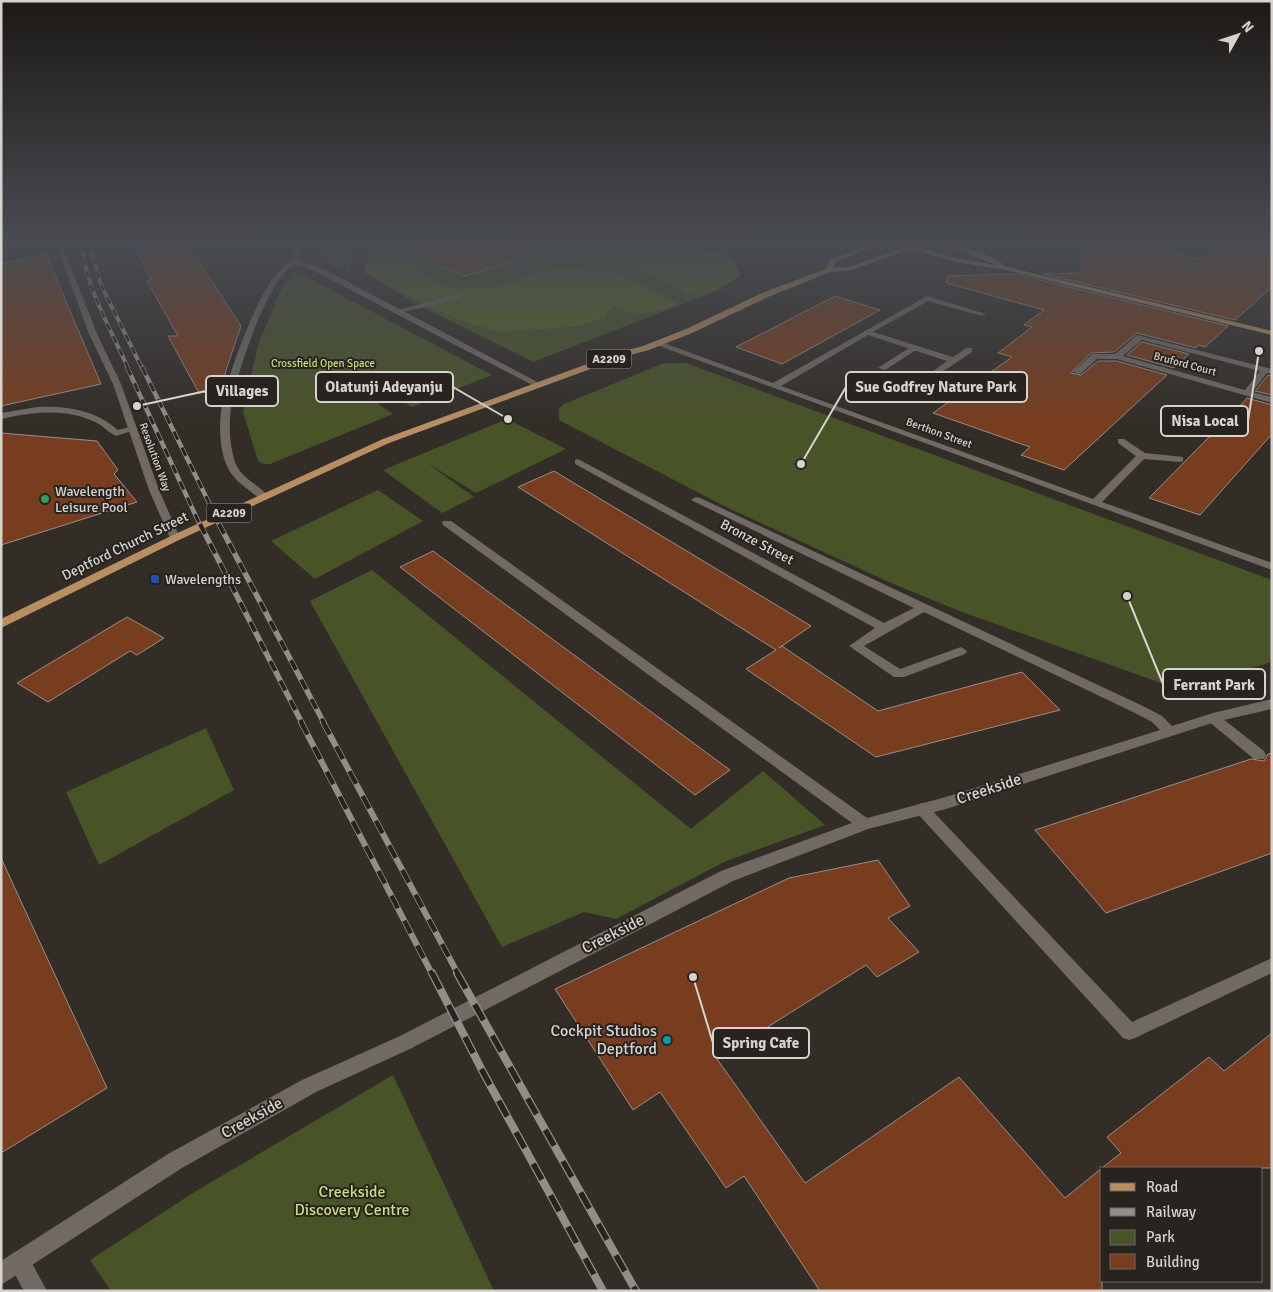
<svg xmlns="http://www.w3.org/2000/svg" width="1273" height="1292" font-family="Signika,sans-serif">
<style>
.green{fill:#495328}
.forest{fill:#586723}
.building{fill:#783d1e;stroke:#978e8a}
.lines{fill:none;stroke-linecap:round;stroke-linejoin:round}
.service{fill:#706a63;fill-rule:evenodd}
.minor{fill:#706a63;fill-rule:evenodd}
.primary{fill:#b98f62;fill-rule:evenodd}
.rail-far4-casing{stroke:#918e89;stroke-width:4}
.rail-far3-casing{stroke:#918e89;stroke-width:4.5}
.rail-far2-casing{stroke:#918e89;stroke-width:5.5}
.rail-far1-casing{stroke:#918e89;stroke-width:6}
.rail-casing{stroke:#918e89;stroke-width:8}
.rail-far4{stroke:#28231e;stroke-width:2.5;stroke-dasharray:7;stroke-linecap:butt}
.rail-far3{stroke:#28231e;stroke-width:3;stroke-dasharray:9;stroke-linecap:butt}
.rail-far2{stroke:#28231e;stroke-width:4;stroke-dasharray:11;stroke-linecap:butt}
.rail-far1{stroke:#28231e;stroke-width:4.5;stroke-dasharray:14;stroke-linecap:butt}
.rail{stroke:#28231e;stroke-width:5.5;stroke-dasharray:18;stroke-linecap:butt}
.leisure-dot{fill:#2e9e5b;stroke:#28231e;stroke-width:2}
.transit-dot{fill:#1a4fb4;stroke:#28231e;stroke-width:2}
.culture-dot{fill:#0f9aa8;stroke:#28231e;stroke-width:2}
.labels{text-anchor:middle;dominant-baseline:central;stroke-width:4;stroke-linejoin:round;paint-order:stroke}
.far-park-label{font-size:11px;fill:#c7dd7e;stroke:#28231e}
.far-street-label{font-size:11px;fill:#d6d3cf;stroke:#28231e}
.shield{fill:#28231e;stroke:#a29e9a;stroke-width:1}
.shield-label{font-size:12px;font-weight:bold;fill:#d6d3cf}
.poi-label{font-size:14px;fill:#d6d3cf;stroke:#28231e;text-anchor:start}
.street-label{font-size:14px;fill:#d6d3cf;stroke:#28231e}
.near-street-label{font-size:16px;fill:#d6d3cf;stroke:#28231e}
.near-poi-label{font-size:16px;fill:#d6d3cf;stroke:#28231e;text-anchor:end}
.near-park-label{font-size:16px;fill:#c7dd7e;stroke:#28231e}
.leader{fill:none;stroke:#d6d3cf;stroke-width:2}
.callout-dot{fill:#d6d3cf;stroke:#28231e;stroke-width:2}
.callout{fill:#28231e;stroke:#d6d3cf;stroke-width:2}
.callout-label{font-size:15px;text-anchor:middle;font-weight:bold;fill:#d6d3cf}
</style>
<rect width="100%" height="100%" fill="#322d27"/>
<!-- green -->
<path class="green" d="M321,244h34l-3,7 -36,7z
M372,244h302l18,6 -35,14 67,24 -191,74 -115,-57 -54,-33z
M357,252l-8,21 -31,-14z
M297,272l195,103 -80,32 -16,-10 -18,7 15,10 -123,50h-7l-5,-3 -15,-49 15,-67 23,-55 11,-17z
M664,363h22l586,217v82l-94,27 -216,-77 -71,-29 -165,-76 -167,-87v-11l5,-5z
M507,419l59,30 -90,44 -49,-30 47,34 -32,16 -59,-43z
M378,490l45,31 -108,58 -44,-38z
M372,570l319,259 72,-58 62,54 -101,37 -108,57 -32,-7 -82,35 -192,-346z
M206,728l28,62 -135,75 -33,-73z
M393,1075l101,216h-383l-21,-31 106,-69z"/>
<!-- forest -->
<path class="forest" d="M372,244h26l-7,12 21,9 9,5 6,7 19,10 48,1 23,-6 5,-5 33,-10 43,3 23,5 58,29c-27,9 -39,14 -66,2l-6,5 -2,6c-33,15 -66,10 -101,15 -51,-9 -95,-36 -140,-60z
M555,244h82l30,7 30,-1 28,3 8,6 7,17c-18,10 -41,30 -60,12l-53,-23 -15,2 -12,-2 -15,-6 -11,-8z"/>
<!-- building -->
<path class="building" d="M164,244h24l53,82 -15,44 -4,20 -23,3 -31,-57h10l-31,-55 4,-1 -15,-31z
M390,244h157l1,6 -84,26z
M1084,244h51l63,15 24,-15h50v43l-37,33 -192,-46 38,-1z
M46,254l55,130 -100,22v-142z
M1016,274l212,52 -23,21 -7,-2 -2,3 -59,-15 -23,19 -23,1 -20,20 10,2 17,-14h19l50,14 -103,95 -43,-15 9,-8 -97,-34 79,-56 -14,-4 34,-26 -8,-2 20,-15 -98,-27 1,-7z
M835,296l45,14 -98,54 -46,-17z
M1142,342l47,12 -15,14 -47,-13z
M1268,375l4,1v19l-17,-4z
M1247,398l25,7v29l-72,81 -51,-17 61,-62 2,1z
M1,433l96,8 21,29 -4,4 23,28 -136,43z
M554,471l257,155 -32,22 3,-2 96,65 144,-39 38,38 -184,47 -130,-88 30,-19 -258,-163z
M433,551l297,219 -35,25 -295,-228z
M127,617l37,21 -27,17 -7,-4 -82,51 -31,-19z
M1272,753v100l-166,60 -71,-83 216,-71 13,2 4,-7z
M1,858l106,230 -106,65z
M878,860l32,46 -22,12 31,34 -42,25 -11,-12 -149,94 88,124 154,-106 106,121 37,-30v123h-282l-76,-115 -18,12 -66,-96 -27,18 -78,-121 234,-111z
M1272,1033v135h-170l19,-15 -14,-16 102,-80 15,14z"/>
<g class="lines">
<!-- service -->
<path class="service" d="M458,294h3v4l-62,15 -4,-2z
M912,346l7,2 -34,22 -7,-2z
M37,407c30,-1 58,3 81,23l15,-4 5,3 -22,7c-8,-3 -14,-12 -23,-15 -29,-13 -62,-9 -92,-2v-6z
M1213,713l5,2 46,36 2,4 -2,4h-10l-46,-38 -2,-3 2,-3z
M922,803l5,2 205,217 140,-64v15l-137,65 -6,2 -6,-2 -206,-225 -2,-4 2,-4z
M19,1251l8,3 20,37h-23l-16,-29 3,-8z"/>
<!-- minor -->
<path class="minor" d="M56,244h6l35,90 24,50 38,106 21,48 -1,2h-8l-1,-2 -21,-48 -36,-106 -24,-50z
M298,244h6l-6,13 2,4 24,8 219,116 -7,2 -218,-114 -16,-7 -8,-1c-26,12 -59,113 -63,141 -2,18 -2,38 4,56 6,17 24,22 34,35l-5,3 -4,-1c-12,-10 -28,-19 -34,-35 -7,-18 -7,-41 -4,-60 6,-29 42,-136 71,-143l-1,-4z
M927,296l59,18 -4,2 -54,-15 -55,31 80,25 13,-9h6v4l-33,22 -7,-2 15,-11 -79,-26 -87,51 312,113 43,-43 -18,-13v-4h6l21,14 38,4v4l-3,1 -36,-3 -42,43 170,61v7l-618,-226 7,-2 112,41z
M1137,335l135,34v5l-5,-1 -15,19 20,5v6l-155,-44h-20l-17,15 -7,-2 19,-18h23zM1142,340l118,31 -15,19 -122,-34z
M578,459l306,164 30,-15 -223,-108 5,-3 4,1 445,209 17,9 10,10 41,-13 59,-14v10l-57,13 -269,87 -78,20 -135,52 -321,167 -96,44 -134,76 -181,117v-24l167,-107 134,-74 98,-44 321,-165 131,-48 -409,-298 -1,-2 1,-2h8l416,297 79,-21 214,-67 -8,-8 -17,-9 -211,-101 -60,34 36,23 61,-22 6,4 -2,3 -61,23h-10l-45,-31 26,-18 -300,-164v-4z"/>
<!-- primary -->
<path class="primary" d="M871,244h10l-46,18 -2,6 16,-1 56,-20 2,-3h15l-5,3 39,11 40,7 -52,-21c13,0 53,11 60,22l268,65v4l-266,-65 -50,-8 -45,-13 -59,21 -22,2 -62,25 -76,36 -43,17 -23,6 -237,87 -210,97 -178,88v-9l170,-83 212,-97 237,-87 23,-6 43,-17 76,-36 64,-24 4,-9z"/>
<defs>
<path id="rail-far4" d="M82,244c3,43 29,85 46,124
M90,244l11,41 41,83"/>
<path id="rail-far3" d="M127,367l73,158
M142,367l78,158"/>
<path id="rail-far2" d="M200,524l102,199
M219,524l105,199"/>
<path id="rail-far1" d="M301,722l131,252
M323,722l135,252"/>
<path id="rail" d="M432,973l52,101 119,217
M457,973l179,318"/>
</defs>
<!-- rail-far4 casing -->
<use href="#rail-far4" class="rail-far4-casing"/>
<!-- rail-far3 casing -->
<use href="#rail-far3" class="rail-far3-casing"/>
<!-- rail-far2 casing -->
<use href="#rail-far2" class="rail-far2-casing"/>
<!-- rail-far1 casing -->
<use href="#rail-far1" class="rail-far1-casing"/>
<!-- rail casing -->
<use href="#rail" class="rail-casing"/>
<!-- rail-far4 -->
<use href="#rail-far4" class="rail-far4"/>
<!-- rail-far3 -->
<use href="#rail-far3" class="rail-far3"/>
<!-- rail-far2 -->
<use href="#rail-far2" class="rail-far2"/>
<!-- rail-far1 -->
<use href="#rail-far1" class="rail-far1"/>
<!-- rail -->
<use href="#rail" class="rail"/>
</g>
<!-- sky -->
<linearGradient id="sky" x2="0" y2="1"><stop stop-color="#1c1915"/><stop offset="0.57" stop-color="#494c52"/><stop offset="1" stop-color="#494c52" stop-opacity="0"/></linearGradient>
<rect width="1273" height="425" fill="url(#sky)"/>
<!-- markers -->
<circle class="leisure-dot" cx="45" cy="499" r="5"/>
<rect class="transit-dot" x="150" y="574" width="10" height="10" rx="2.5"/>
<circle class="culture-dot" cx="667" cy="1040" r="5"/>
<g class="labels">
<!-- far-park labels -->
<g class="far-park-label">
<text x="323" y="363">Crossfield Open Space</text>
</g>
<!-- far-street labels -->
<g class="far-street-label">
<text transform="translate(1185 364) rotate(15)">Bruford Court</text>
<text transform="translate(939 433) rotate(20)">Berthon Street</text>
<text transform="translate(155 457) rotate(70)">Resolution Way</text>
</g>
<!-- shield labels -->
<g class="shield">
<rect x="586.5" y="349.5" width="45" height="19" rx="4"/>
<rect x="206.5" y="503.5" width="45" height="19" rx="4"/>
</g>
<g class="shield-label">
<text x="609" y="359">A2209</text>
<text x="229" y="513">A2209</text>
</g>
<!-- poi labels -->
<g class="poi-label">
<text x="55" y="491">Wavelength<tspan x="55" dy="16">Leisure Pool</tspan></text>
<text x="165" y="579">Wavelengths</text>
</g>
<!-- street labels -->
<g class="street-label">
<text transform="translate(757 542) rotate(28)">Bronze Street</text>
<text transform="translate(125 546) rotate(-26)">Deptford Church Street</text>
</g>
<!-- near-street labels -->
<g class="near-street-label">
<text transform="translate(989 789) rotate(-18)">Creekside</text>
<text transform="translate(613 934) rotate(-27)">Creekside</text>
<text transform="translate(252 1118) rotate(-29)">Creekside</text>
</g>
<!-- near-poi labels -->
<g class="near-poi-label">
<text x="657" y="1031">Cockpit Studios<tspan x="657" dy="18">Deptford</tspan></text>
</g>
<!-- near-park labels -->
<g class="near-park-label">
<text x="352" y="1192">Creekside<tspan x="352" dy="18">Discovery Centre</tspan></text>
</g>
</g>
<!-- callouts -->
<path class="leader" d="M508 419L453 387M801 464L846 387M137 406L206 391M1259 351L1248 421M1127 596L1163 684M693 977L713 1043"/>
<g class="callout-dot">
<circle cx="508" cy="419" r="5"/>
<circle cx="801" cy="464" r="5"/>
<circle cx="137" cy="406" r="5"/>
<circle cx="1259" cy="351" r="5"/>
<circle cx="1127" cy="596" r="5"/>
<circle cx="693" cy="977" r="5"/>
</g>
<g class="callout">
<rect x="316" y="372" width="137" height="30" rx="5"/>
<rect x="846" y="372" width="181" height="30" rx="5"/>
<rect x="206" y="376" width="72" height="30" rx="5"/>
<rect x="1161" y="406" width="87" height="30" rx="5"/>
<rect x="1163" y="669" width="102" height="30" rx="5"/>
<rect x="713" y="1028" width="96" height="30" rx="5"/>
</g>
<g class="callout-label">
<text x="384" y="392">Olatunji Adeyanju</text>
<text x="936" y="392">Sue Godfrey Nature Park</text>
<text x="242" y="396">Villages</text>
<text x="1205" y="426">Nisa Local</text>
<text x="1214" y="690">Ferrant Park</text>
<text x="761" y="1048">Spring Cafe</text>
</g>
<!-- border -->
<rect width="1273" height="1292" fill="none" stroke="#d6d3cf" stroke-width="5"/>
<!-- legend -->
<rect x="1100" y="1167" width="162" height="115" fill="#28231e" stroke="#6e6965"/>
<rect x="1110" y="1183" width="25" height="8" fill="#b98f62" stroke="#6e6965"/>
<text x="1146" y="1192" font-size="15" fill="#d6d3cf">Road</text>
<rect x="1110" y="1208" width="25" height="8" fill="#918e89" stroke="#6e6965"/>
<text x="1146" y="1217" font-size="15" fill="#d6d3cf">Railway</text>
<rect x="1110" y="1230" width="25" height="15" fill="#495328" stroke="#6e6965"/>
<text x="1146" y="1242" font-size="15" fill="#d6d3cf">Park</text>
<rect x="1110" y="1254" width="25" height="15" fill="#783d1e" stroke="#6e6965"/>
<text x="1146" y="1267" font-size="15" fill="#d6d3cf">Building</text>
<!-- north arrow -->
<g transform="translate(1238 35) rotate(50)" stroke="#28231e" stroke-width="4" paint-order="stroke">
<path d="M0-4L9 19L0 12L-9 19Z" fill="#d6d3cf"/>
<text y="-8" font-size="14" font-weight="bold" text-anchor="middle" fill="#d6d3cf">N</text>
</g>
</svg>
